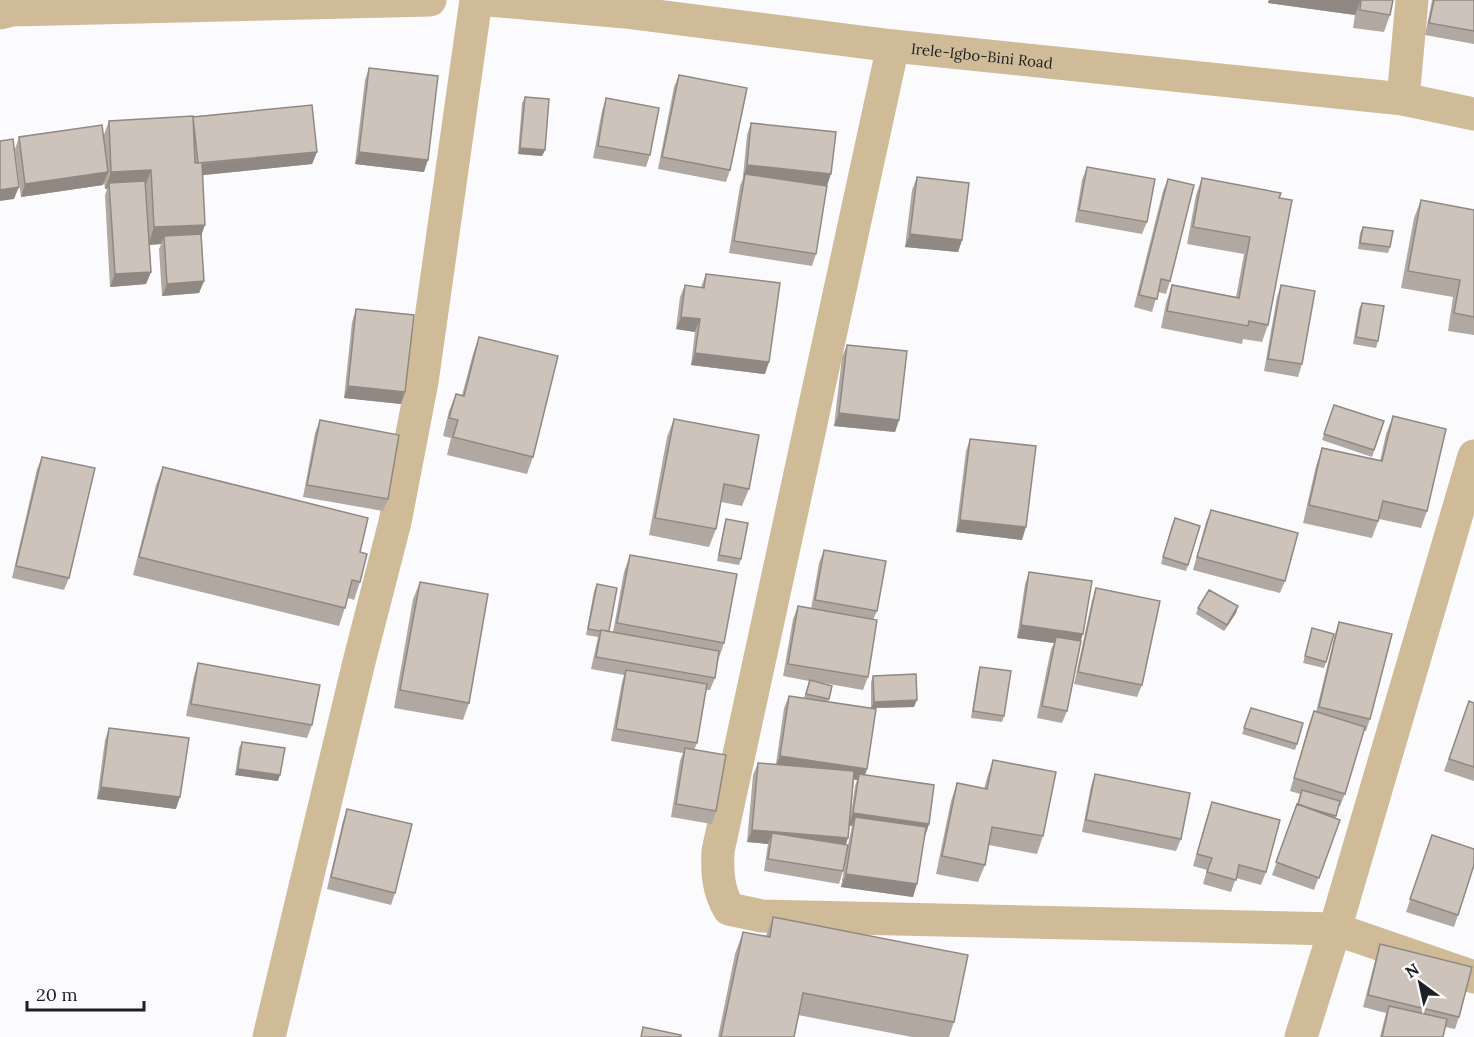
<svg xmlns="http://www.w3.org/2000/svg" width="1474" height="1037" font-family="Lora,serif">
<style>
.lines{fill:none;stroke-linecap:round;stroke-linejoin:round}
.minor{stroke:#d0bb98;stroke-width:33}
.wall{fill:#b0a8a1;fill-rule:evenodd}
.shaded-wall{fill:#908883}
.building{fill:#cdc3bb;stroke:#908883;stroke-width:1.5}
.labels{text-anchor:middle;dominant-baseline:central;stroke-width:4.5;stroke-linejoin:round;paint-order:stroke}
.street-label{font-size:15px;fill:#1e1f23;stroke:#fbfbfe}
</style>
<rect width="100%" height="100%" fill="#fbfbfe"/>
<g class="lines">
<!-- minor -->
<g class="minor">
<path id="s1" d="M489,0l136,12 268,34 510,53 71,15"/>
<path d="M0,13l12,-3 418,-10"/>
<path d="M893,46l-175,805c-1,22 0,39 11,58l33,7 573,13 139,48"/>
<path d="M1403,99l9,-99"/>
<path d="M269,1037l90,-375 36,-140 27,-140 54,-382"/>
<path d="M1301,1037l34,-108 139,-473"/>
</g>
</g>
<!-- wall -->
<path class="wall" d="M1269,0h124l-3,15 -6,17 -31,-4 2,-13 -87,-12z
M1432,0h42v44l-49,-9z
M369,68l55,104 -69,-8 10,-84z
M679,75l51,95 -4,12 -68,-13 16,-82z
M525,97l20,53 -3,6 -24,-2 4,-51z
M606,98l44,57 -4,12 -53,-9 9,-47z
M193,118l124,34 -5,12 -109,11 -2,61 3,45 -5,12 -37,3 -3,-47 2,-5 -12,1 2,27 -5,12 -36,3 -5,-92 2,-6h-2l-1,-7 -1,3 -82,12 -6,-48 4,-12h84l6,-16z
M751,123l76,63 -11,68 -4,12 -83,-13 11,-67 3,-8v-1l4,-42z
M1087,167l60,55 -5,12 -67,-12 7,-42z
M917,177l45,63 -4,12 -53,-5 7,-57z
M1202,178l77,20 -11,127 -6,17 -19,-3 -1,5 -81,-16 5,-25 6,-18 64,12 8,-43 -57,-10 9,-49z
M1168,179l2,102 -4,13 -8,-2 -6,20 -18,-5 29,-116z
M1421,200l53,10v125l-26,-4 5,-34 -52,-9 13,-70z
M1363,227l27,20 -2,6 -30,-4 2,-16z
M706,274l59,100 -74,-9 4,-33 -19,-3 4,-32 5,-12 16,2z
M1281,285l21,79 -4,13 -34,-6 13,-74z
M1362,303l16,38 -2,7 -23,-4 6,-35z
M356,309l49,83 -4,12 -57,-6 8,-76z
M479,337l54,120 -6,17 -80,-19 4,-17 -8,-2 6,-25 7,-17 6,1 11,-41z
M847,345l52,75 -4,12 -61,-6 8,-69z
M1334,405l50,16 -12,36 -50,-17z
M1393,416l34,95 -6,17 -42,-9 -7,19 -69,-15 13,-57 6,-18 58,13 6,-27z
M674,419l75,70 -7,17 -21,-4 -5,27 -7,18 -60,-12 18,-98z
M320,420l68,79 -5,12 -80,-14 12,-64z
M970,439l52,101 -66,-8 10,-81z
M42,457l27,121 -5,12 -52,-12 25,-109z
M163,467l197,85v30l-6,18 -6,-2 -9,28 -206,-51 23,-90z
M1211,510l74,71 -5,12 -87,-23 13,-48z
M726,519l15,40 -2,6 -22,-4 7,-35z
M1172,524l16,41 -2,6 -25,-7z
M824,550l53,61 -4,9 -5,57 -5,13 -51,-9 20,5 -4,16 43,6v-26l2,-6 41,31 -41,1 -8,67 64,49 -4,12 -12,61 -72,-10 7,-41 -5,25 -4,13 -75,-13 4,-27 -21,-2 6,-67 5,-12 18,1 8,-56 5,-12 15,2 5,-17 -26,-5 10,-57 5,-13 13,3 8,-46zM854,779l3,1 -2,6 -4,28zM850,826h2l-4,19h-2z
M630,555l94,88 -6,18 -3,17 -5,12h-4l-9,53 -3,7 22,61 -4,13 -41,-7 9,-56 3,-8 -72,-12 11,-59 2,-7 -33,-6 7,-32 -12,-2 8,-44 3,-7 12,47 4,1 11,-60z
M1029,572l52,69 -14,70 -5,12 -25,-5 14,-69 3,-6 -37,-5 8,-54z
M420,582l49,121 -6,17 -69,-12 19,-109z
M1096,588l46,97 -5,12 -63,-13 18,-84z
M1238,606l-2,7 -12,18 -28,-17 2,-6z
M1339,622l31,97 -4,12h-2l-19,63 -5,12h-1l-4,12 5,2 -26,70 -42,-15 26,-71 2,-10 -10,-3 19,-67 5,-13 2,1 19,-78z
M1312,628l14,34 -2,6 -21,-5z
M198,663l114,62 -5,13 -121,-22 8,-40z
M980,667l24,49 -2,6 -31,-4 7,-45z
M1469,701l5,2v78l-30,-10z
M1251,708l46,36 -2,6 -53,-16z
M109,728l67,81 -79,-10 8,-59z
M242,742l36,39 -43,-6 4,-27z
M993,760l50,76 -6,18 -48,-9 -4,20 -7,17 -42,-8 15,-73 6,-18 27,6 3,-11z
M1095,774l86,65 -5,12 -94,-19 9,-46z
M1212,802l54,70 -5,13 -25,-7 -5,14 -28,-8 4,-14 -14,-4 15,-52z
M347,809l48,84 -4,12 -64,-16 16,-68z
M1432,835l26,80 -4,12 -48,-15z
M773,917l181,105 -5,15h-37l-114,-22 -4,22h-76l17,-83 8,-22 23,4z
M1380,944l79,73 -4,12 -10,-2 -2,10h-63l6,-24 -23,-6 13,-50z"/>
<!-- shaded-wall -->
<path class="shaded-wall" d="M1269,0h92l-6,15 -87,-12z
M520,148l25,2 -3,6 -24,-2z
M317,152l-5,12 -118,12 4,-12z
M359,152l69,8 -4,12 -69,-8z
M747,165l84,9 -4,12 -82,-12 -2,3z
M151,170l-6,17 -36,-4 -2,6h-2l6,-17z
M108,172l-5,13 -82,12 4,-13z
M19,187l-5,12 -14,2v-11z
M205,225l-6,17 -35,-6 -3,8 -13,1 6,-18z
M910,234l52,6 -4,12 -53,-5z
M151,272l-5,12 -36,3 5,-13z
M204,281l-5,12 -37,3 5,-12z
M681,317l19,2 -5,13 -19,-3z
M695,353l74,9 -4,12 -74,-9z
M348,386l57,6 -4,12 -57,-6z
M839,413l60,7 -4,12 -61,-6z
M960,520l66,7 -4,13 -66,-8z
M1238,606l-2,7 -12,18 3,-6z
M1021,625l62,9 -4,13 -23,-10 -2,6 -37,-5z
M917,700l-3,7 -43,1 3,-6z
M780,756l87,13 -4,12 -4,-7 -2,6 -82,-12z
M238,769l42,6 -2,6 -43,-6z
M101,787l79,10 -4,12 -79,-10z
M853,813l76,11 -4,12 -70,-19 -3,9 -3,-1z
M752,830l96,8 -4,12 -72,-17 -4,11 -21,-2z
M846,874l71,10 -4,13 -72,-10z"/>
<!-- building -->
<path class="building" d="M1361,0h32l-3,15 -30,-5z
M1434,0h40v31l-45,-8z
M369,68l69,8 -10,84 -69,-8z
M679,75l68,13 -17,82 -68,-13z
M525,97l24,2 -4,51 -25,-2z
M606,98l53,10 -9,47 -52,-9z
M312,105l5,47 -119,11 -5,-46z
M193,116l2,47h7l3,62 -51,2 -3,-57 -40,2 -2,-51z
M751,123l85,9 -5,42 -84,-9z
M102,125l6,47 -83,12 -6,-47z
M13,139l6,48 -19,3v-49z
M1087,167l68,12 -8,43 -68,-12z
M745,174l82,12 -11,68 -82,-13z
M917,177l52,6 -7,57 -52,-6z
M1202,178l79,15 -2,5 13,2 -24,125 -19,-4 -1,5 -81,-15 5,-26 67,13 11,-61 -57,-10z
M1168,179l26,6 -24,96 -9,-2 -4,20 -18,-4z
M145,181l6,91 -36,2 -6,-91z
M1421,200l53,10v107l-20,-4 6,-33 -52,-9z
M1363,227l30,4 -3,16 -30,-4z
M201,234l3,47 -37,3 -3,-48z
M706,274l74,9 -11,79 -74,-9 5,-34 -19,-2 4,-32 19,3z
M1281,285l34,6 -13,73 -34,-5z
M1362,303l22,3 -6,35 -22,-4z
M356,309l58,6 -9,77 -57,-6z
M479,337l79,19 -25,101 -80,-20 5,-17 -9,-2 7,-24 8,2z
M847,345l60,6 -8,69 -60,-7z
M1334,405l50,16 -10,29 -50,-16z
M1393,416l53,13 -19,82 -44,-10 -5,20 -69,-16 13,-57 60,13z
M674,419l85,16 -10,54 -25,-5 -8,45 -61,-11z
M320,420l79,15 -11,64 -81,-14z
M970,439l66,7 -10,81 -66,-7z
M42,457l53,11 -26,110 -53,-12z
M163,467l205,51 -8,34 7,2 -7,28 -8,-2 -7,28 -206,-51z
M1211,510l87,23 -13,48 -88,-24z
M1175,518l25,8 -12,39 -25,-8z
M726,519l22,4 -7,36 -22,-4z
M824,550l62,11 -9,50 -62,-11z
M630,555l107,19 -13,69 -107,-20z
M1029,572l63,9 -9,53 -62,-9z
M420,582l68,12 -19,109 -69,-13z
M597,584l20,4 -8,43 -8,-1 -1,1 -12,-2z
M1096,588l64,13 -18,84 -64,-13z
M1209,590l29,16 -11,19 -29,-17z
M798,606l79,14 -9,57 -80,-13z
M1339,622l53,12 -22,85 -51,-12z
M1312,628l22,6 -8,28 -21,-6z
M601,630l118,21 -4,27 -119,-21z
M1056,637l25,4 -14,70 -25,-5z
M198,663l122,22 -8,40 -121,-21z
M980,667l31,4 -7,45 -31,-5z
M626,670l81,14 -10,59 -81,-14z
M916,674l1,26 -43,2 -1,-26z
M810,680l22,6 -3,13 -23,-5z
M789,696l87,13 -9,60 -87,-13z
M1469,701l5,2v64l-25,-8z
M1251,708l52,15 -6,21 -53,-16z
M1314,711l51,16 -20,67 -51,-16z
M109,728l80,10 -9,59 -79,-10z
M242,742l43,6 -5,27 -42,-6z
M685,748l41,7 -10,56 -40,-7z
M993,760l63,12 -13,64 -51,-9 -7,38 -43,-9 15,-73 30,6z
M758,763l96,8 -6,67 -96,-8z
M859,774l75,11 -5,39 -76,-11z
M1095,774l95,19 -9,46 -95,-19z
M1302,790l38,11 -4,15 -24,-7 -14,-5z
M1212,802l68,18 -14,52 -27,-7 -3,15 -29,-8 5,-14 -15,-4z
M1297,804l43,16 -21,58 -43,-16z
M347,809l65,15 -17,69 -64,-16z
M855,817l71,10 -9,57 -71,-10z
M772,833l76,12 -5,26 -75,-12z
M1432,835l42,14v16l-16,50 -48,-16z
M773,917l195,38 -14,67 -151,-29 -9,44h-73l22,-105 27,5z
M1380,944l92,23 -13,50 -91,-22z
M1389,1006l58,13 -4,18h-61z
M643,1027l38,8v2h-40z"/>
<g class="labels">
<!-- street labels -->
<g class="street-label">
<text stroke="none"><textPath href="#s1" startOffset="496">Irele-Igbo-Bini Road</textPath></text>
</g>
</g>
<!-- north arrow -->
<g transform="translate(1420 983) rotate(327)" stroke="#fbfbfe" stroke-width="4.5" paint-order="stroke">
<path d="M0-4.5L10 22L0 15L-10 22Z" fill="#1e1f23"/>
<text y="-9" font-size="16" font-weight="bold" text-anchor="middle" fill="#1e1f23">N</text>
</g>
<!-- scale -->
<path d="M27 1001v9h117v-9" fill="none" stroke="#1e1f23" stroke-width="3"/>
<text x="36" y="1001" font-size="18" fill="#1e1f23" stroke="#fbfbfe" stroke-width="4.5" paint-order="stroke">20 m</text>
</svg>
